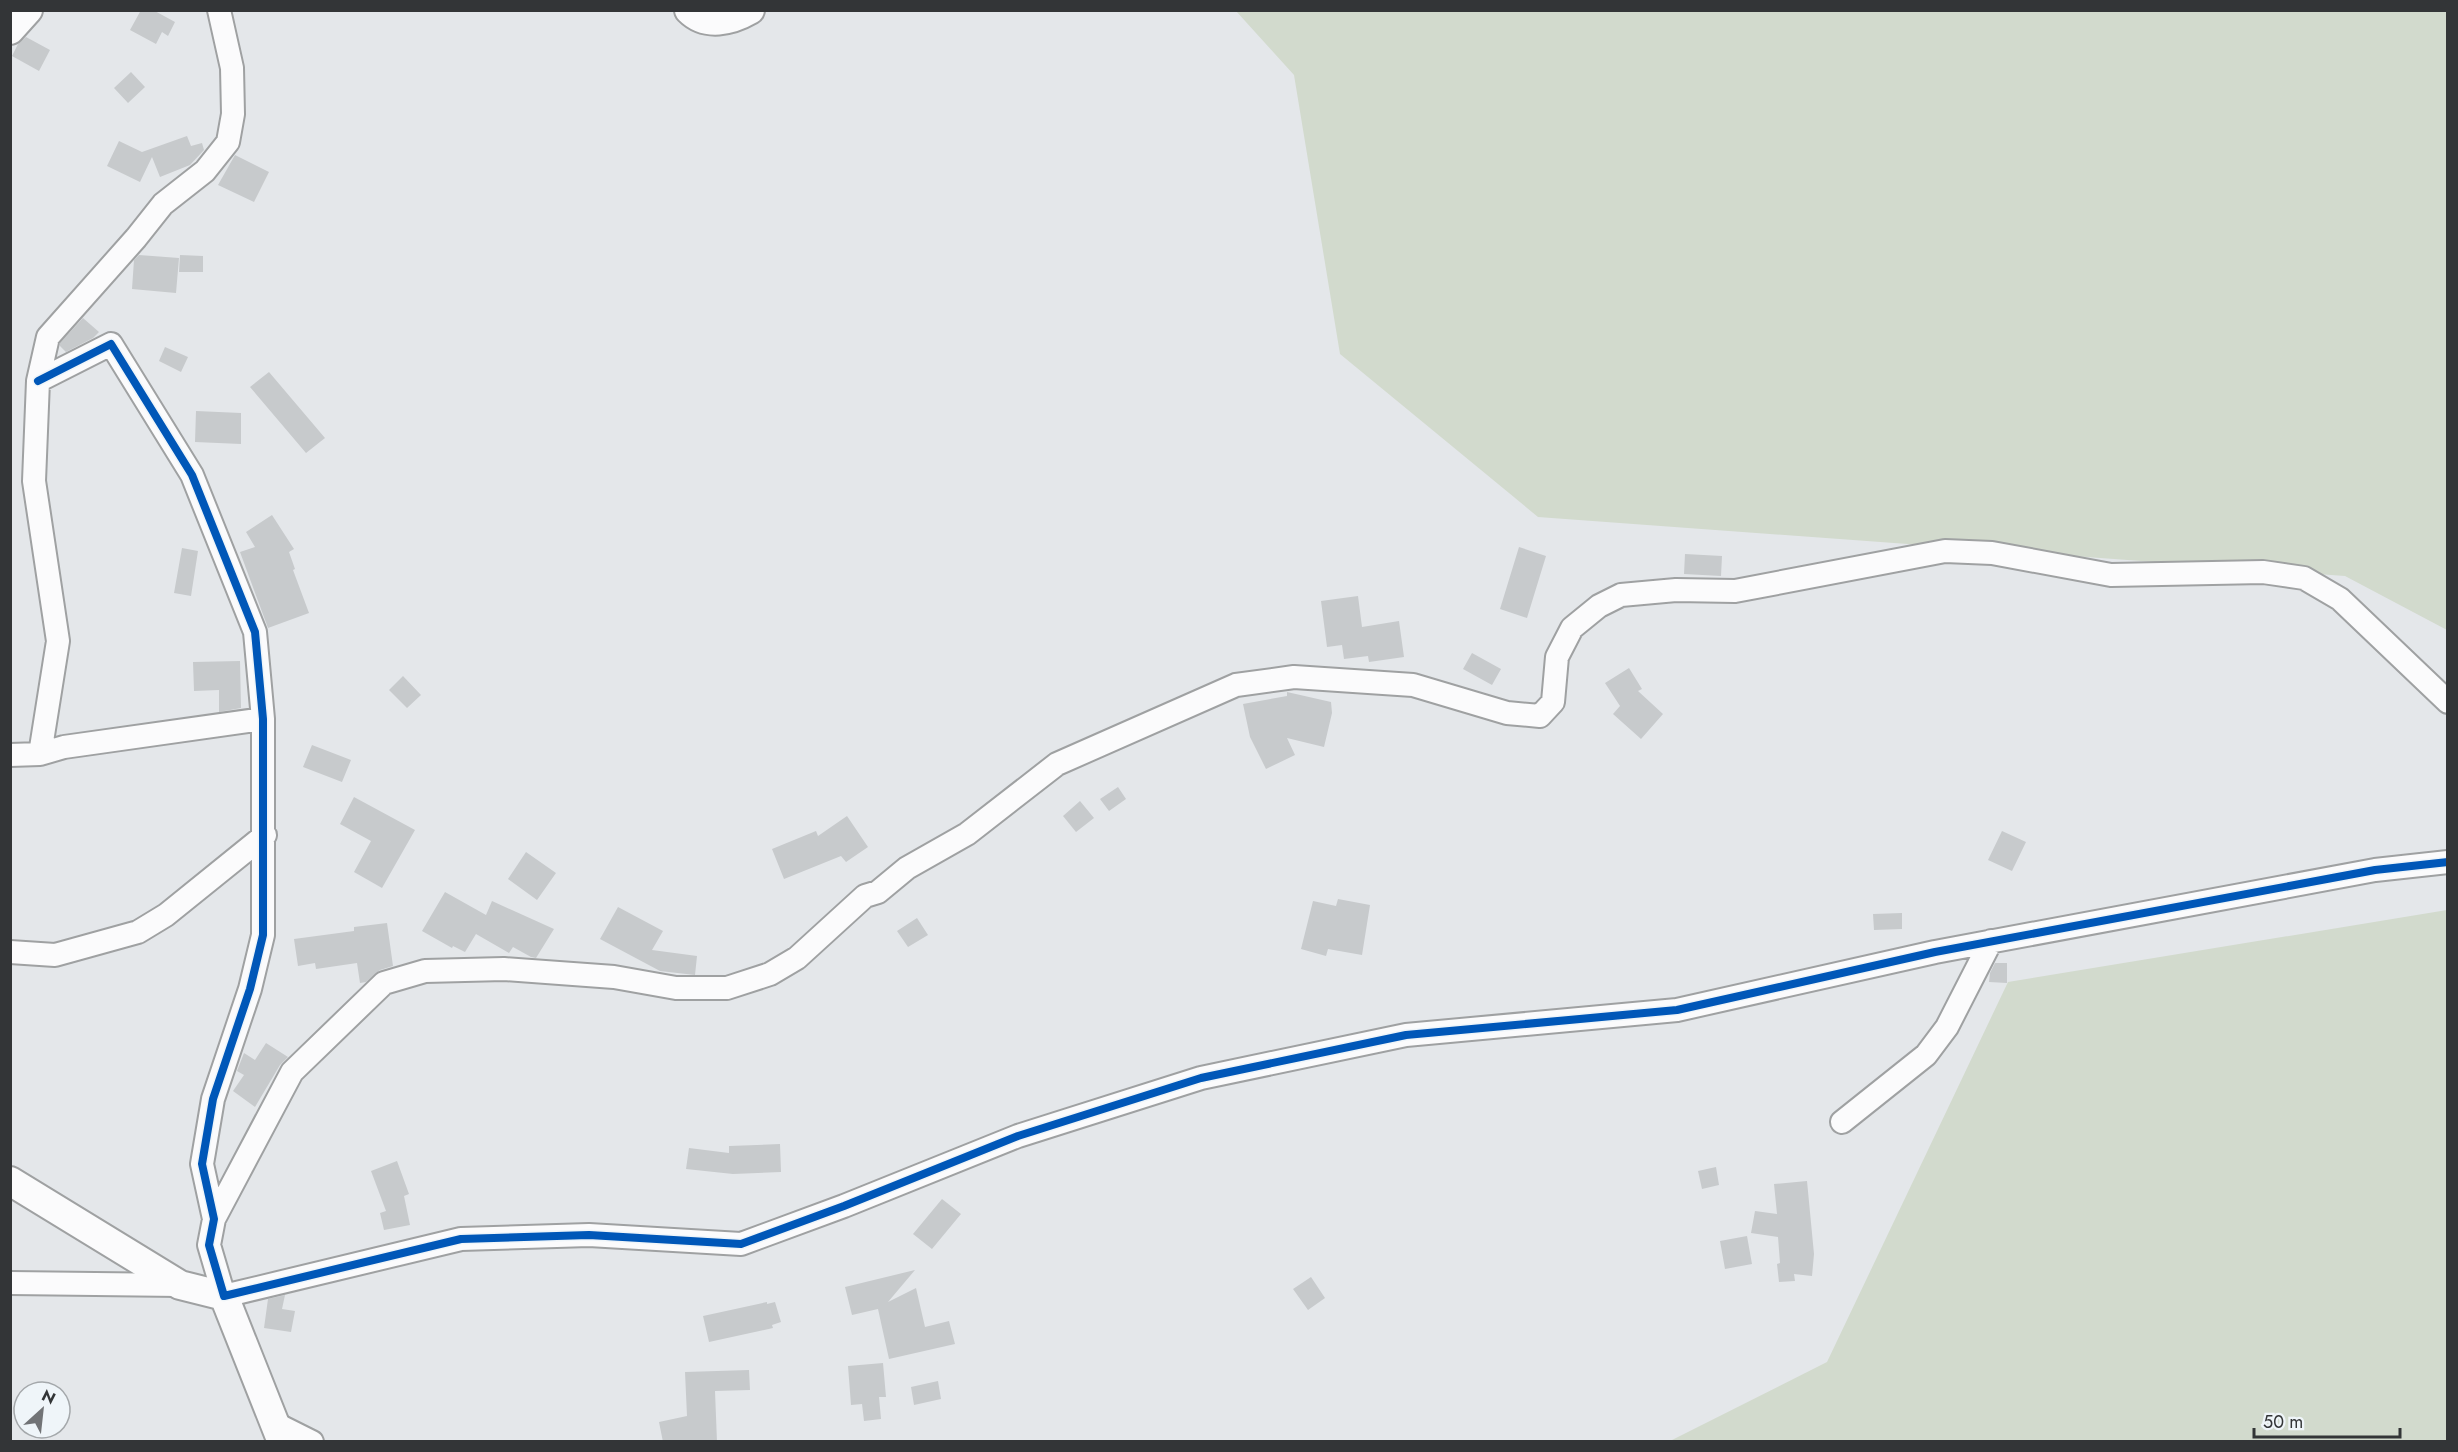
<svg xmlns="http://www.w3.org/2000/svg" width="2458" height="1452" font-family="Jost,sans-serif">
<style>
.green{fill:#d2dacd}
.building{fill:#c7cacc}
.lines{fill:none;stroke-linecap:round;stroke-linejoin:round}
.minor-casing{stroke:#9fa1a2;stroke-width:26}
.tertiary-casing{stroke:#9fa1a2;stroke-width:32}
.minor{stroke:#fbfbfc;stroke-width:22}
.tertiary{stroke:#fbfbfc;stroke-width:28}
.cycleway-casing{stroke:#eff5f9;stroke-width:11}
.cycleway{stroke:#0057b8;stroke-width:8}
</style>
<rect width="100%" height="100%" fill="#e4e7ea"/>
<!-- green -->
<path class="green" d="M1236,11h1211v619l-102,-54 -807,-59 -198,-163 -46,-279z
M2447,910v531h-777l157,-79 181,-380z"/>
<!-- building -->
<path class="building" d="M141,10h12l22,12 -7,14 -6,-4 -6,12 -26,-14z
M26,37l24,13 -11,21 -27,-15 6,-12z
M131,72l14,15 -17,16 -14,-15z
M187,136l4,10 11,-3 2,7 -14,15 -30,12 -8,-20 -12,25 -33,-16 12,-25 23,11z
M235,155l34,17 -15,30 -36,-17z
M139,255l40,3 -3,35 -44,-4 2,-29z
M180,255l23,1v16h-24z
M83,318l16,14 -6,6 -27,14 -6,-6v-3z
M165,347l23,10 -7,15 -22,-11z
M269,372l56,66 -19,15 -56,-66z
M196,411l45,2v31l-46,-2z
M272,515l22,34 -5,3 6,17 -2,1 16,43 -41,15 -28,-76 15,-5 -9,-15z
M1519,547l27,9 -19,62 -27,-9z
M182,548l16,3 -7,45 -17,-3z
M1685,554l37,2 -1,20 -37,-2z
M1358,596l4,31 37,-6 5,36 -35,5 -1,-6 -24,3 -2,-14 -15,2 -6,-46z
M1472,653l29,16 -9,16 -29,-16z
M240,661l1,47 -22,4v-22l-25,1 -1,-29z
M1629,668l13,21 -4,2 25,23 -22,25 -28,-25 7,-8 -15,-23z
M403,676l18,19 -14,13 -18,-18z
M1287,692l44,10 1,11 -8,34 -37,-9 8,17 -29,14 -16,-32 -7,-33 44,-8z
M312,745l39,15 -9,22 -39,-15z
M1118,787l8,12 -17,12 -9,-12z
M354,797l61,33 -33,58 -28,-16 17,-31 -31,-17z
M1080,801l14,17 -18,14 -13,-16z
M847,816l21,31 -22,15 -5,-6 -57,23 -12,-30 44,-18 2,5z
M2002,831l24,11 -14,29 -24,-11z
M526,852l30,21 -19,27 -29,-21z
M445,892l41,23 6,-14 62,28 -18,29 -5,-1 -18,-10 -4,6 -33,-19 -11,18 -12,-6 -1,2 -30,-17z
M1338,899l32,6 -8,50 -34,-6 -2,7 -25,-7 12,-48 23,5z
M618,907l45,24 -11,19 45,6 -2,19 -35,-4 -60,-32z
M1902,913v16l-28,1 -1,-16z
M917,918l11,17 -20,12 -11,-16z
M387,923l6,43 -13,4 -14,12 -6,1 -3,-20 -41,6 -1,-6 -17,3 -4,-27 60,-8v-4z
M1995,963h12v20l-18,-1 1,-9z
M266,1043l22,14 -8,8 -25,42 -22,-16 11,-16 -7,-4 7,-18 11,7z
M780,1144l1,28 -48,2 -47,-5 3,-21 40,5v-7z
M397,1161l12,33 -5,2 6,29 -26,5 -4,-17 6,-2 -15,-40z
M1716,1167l3,18 -17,4 -4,-18z
M1807,1181l7,73 -2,22 -18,-2 1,7 -16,1 -2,-18 3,-1 -2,-26 -27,-4 4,-22 22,3 -3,-30z
M942,1199l19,15 -29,35 -19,-15z
M1747,1236l5,28 -27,5 -5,-28z
M915,1270l-27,32 28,-14 9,39 24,-6 6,23 -66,15 -11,-50 -26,6 -7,-28z
M1311,1277l14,21 -17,12 -15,-21z
M285,1295l-3,14 13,2 -4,21 -27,-4 4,-29z
M767,1302v2l8,-2 6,20 -9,3 1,3 -64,14 -6,-26z
M883,1363l3,34h-7l2,22 -17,2 -2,-17 -11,1 -3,-39z
M749,1370l1,20 -35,1 2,51h-54l-4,-20 28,-6 -2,-44z
M938,1381l3,18 -27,6 -3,-18z"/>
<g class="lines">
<defs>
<path id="minor" d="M38,381l73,-37 81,131 63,157 8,87v216l-13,54 -37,110 -11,65 12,55 -5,26 15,51 237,-57 128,-4 152,9 103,-38 174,-70 183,-58 205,-43 271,-25 258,-58 440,-82 73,-8
M40,754l18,-113 -24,-160 4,-100 10,-44 88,-99 27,-34 42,-33 23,-29 5,-28 -1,-46 -13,-58
M10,755l30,-1 24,-7 199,-28
M10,952l45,3 83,-23 28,-17 99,-80
M1842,1122l84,-67 21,-28 44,-86
M214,1219l78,-147 92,-89 41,-12 79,-2 110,8 62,11h51l43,-14 27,-16 68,-62 13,-4 29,-24 60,-34 90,-70 179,-79 58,-8 119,8 94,28 33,3 13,-14 4,-45 15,-29 27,-22 22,-11 55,-5 59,1 210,-40 47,2 119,22 152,-3 41,6 36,21 108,103
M10,1283l170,2
M283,1440l-3,-14 32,16"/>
<path id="tertiary" d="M689,10c17,17 42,11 61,0
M10,30l18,-20
M10,1181l170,104 44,11 58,146"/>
</defs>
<!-- minor casing -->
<use href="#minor" class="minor-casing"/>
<!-- tertiary casing -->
<use href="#tertiary" class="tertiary-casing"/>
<!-- minor -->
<use href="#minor" class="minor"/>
<!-- tertiary -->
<use href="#tertiary" class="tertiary"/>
<defs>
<path id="cycleway" d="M38,381l73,-37 81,131 63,157 8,87v216l-13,54 -37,110 -11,65 12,55 -5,26 15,51 237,-57 128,-4 152,9 103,-38 174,-70 183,-58 205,-43 271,-25 258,-58 440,-82 73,-8"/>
</defs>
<!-- cycleway casing -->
<use href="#cycleway" class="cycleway-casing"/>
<!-- cycleway -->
<use href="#cycleway" class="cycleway"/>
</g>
<!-- border -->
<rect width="2458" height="1452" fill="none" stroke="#333537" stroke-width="24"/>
<!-- north arrow -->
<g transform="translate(42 1410) rotate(27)"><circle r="28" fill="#eff5f9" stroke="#a4a8ab" stroke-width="1.5"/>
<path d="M0-4.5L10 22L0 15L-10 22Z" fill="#717376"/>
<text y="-9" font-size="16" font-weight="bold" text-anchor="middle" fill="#333537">N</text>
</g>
<!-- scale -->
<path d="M2254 1428v9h146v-9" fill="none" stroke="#333537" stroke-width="3"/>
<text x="2263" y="1428" font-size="18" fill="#333537" stroke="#eff5f9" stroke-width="4.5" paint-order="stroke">50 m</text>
</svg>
